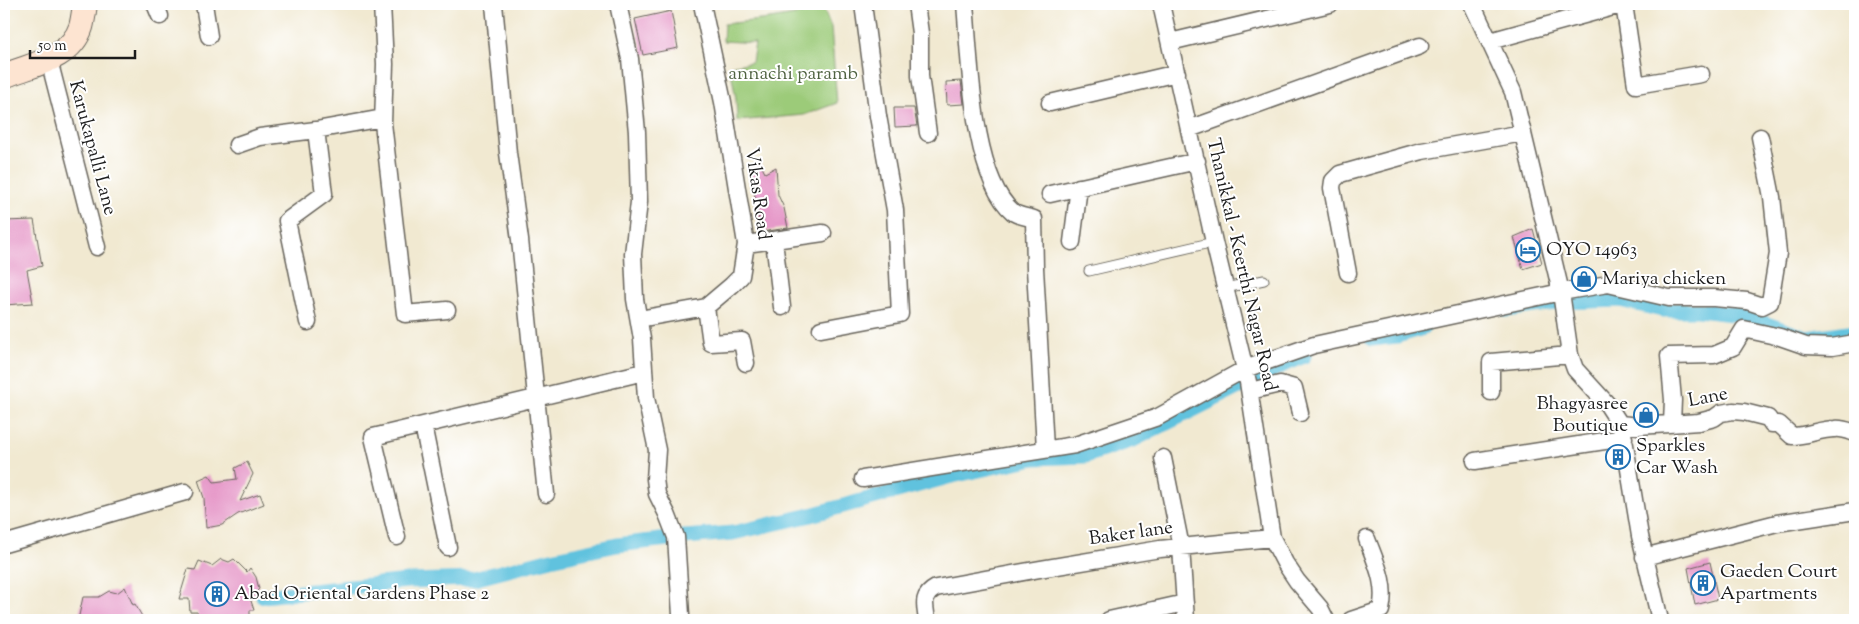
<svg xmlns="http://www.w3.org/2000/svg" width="1859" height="624" font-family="'Sorts Mill Goudy',serif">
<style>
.green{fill:#9ccb79;stroke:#5c744a}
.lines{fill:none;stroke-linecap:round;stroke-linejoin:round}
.canal{stroke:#60c2de;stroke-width:15}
.building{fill:#e69ac9}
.lane-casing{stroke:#67645b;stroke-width:11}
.street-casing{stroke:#67645b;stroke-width:19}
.secondary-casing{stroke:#67645b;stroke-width:26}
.lane{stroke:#fff;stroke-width:9}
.street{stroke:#fff;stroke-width:16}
.secondary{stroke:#fde4d1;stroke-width:24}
.labels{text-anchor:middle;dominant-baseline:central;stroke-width:4;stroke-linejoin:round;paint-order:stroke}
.park-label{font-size:19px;fill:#4f6241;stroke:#fff}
.street-label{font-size:19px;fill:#1c1c1c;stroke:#fff}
.poi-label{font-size:19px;fill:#1c1c1c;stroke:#fff;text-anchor:start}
</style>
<rect width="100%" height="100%" fill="#fff"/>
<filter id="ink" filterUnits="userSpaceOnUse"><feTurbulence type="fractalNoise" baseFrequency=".02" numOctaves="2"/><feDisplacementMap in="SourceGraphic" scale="10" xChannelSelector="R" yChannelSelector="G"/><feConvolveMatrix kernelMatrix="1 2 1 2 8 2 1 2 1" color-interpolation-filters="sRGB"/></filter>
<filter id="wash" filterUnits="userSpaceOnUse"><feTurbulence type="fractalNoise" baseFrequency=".0096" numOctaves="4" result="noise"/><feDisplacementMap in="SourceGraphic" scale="20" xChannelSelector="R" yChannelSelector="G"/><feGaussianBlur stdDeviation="1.12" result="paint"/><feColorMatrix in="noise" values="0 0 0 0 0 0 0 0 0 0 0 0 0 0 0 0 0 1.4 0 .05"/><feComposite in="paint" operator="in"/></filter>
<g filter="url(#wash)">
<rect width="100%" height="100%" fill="#f1e9d1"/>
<!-- green -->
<path class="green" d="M824,10l7,17 6,76 -33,12 -67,6 -1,-22 -6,-33 22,-4 3,-19 -32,-2 1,-17 46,-5z"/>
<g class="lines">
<!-- canal -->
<path class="canal" d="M1506,310l56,-8 58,-2 42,10h36l43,5 66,23 48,-7
M1372,339l25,-3 26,-8
M263,596l145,-15 66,-2 77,-20 66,-14 68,-8 48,-4 74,-17 141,-39 86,-19 52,-2 47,-16 154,-77 17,-7"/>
</g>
<g id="blocks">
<!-- building -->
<path class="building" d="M671,11l7,37 -35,7 -8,-36z
M961,81l3,23 -17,1 -1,-23z
M894,108h20l3,18 -22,1z
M761,165l4,8 11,-6 2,28 6,13 4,20 -27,4 -11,-65z
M34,220l8,46 -15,4 6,33 -29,2v-84z
M1533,229l9,34 -19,6 -9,-32z
M247,462l6,12 -13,27 20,-7 4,10 -26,10 -16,11 -16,3 -2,-30 -6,-18 11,-5 5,7 23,-3 -2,-11z
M221,559l8,3 5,-3 13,13 3,-4 6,9 3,12 -9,9 4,12h-4v10h-52l-1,-8h-7l-1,-13h-10l9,-30 7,1 4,-9 13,5z
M1710,562l8,37 -23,6 -7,-37z
M125,587l8,18 2,-1 9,16h-66l5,-23h16l10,-6 8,2z"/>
</g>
</g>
<g filter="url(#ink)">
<use href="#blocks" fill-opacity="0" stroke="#67645b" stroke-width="1"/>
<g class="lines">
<defs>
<path id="lane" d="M1089,271l125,-29
M1225,288l39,-8"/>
<path id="street" d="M155,4l5,12
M204,4l5,32
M382,4l3,60 -2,59 22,191 42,-4
M494,4l14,149 12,87 26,254
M618,4l12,55 7,73 2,70 -6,52 2,45 7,40 4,59 11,52 -2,29 2,15 10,20 9,23 5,78
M916,4l4,29v43l8,57
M965,4c5,53 6,172 48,208 5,4 15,5 21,7l1,49 10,181
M1161,4l53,238 34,140 24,156 13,25 12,18 23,27 6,12
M1472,4l41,88 48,200 9,63 5,14 32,35 13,20 5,21 15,91 20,84
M1490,41l134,-37 12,81 65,-11
M1170,42l160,-38
M49,60l48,187
M1050,103l127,-30
M1189,129l231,-83
M237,145l23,-8 56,-7 67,-12
M1050,194l147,-33
M774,241l8,66
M1072,242l7,-55
M746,244l77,-11
M1348,273l-16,-85 1,-7 7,-7 82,-23 101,-18
M706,307l5,36 31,-2 4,22
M639,319l67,-12 26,-22 9,-9 5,-32 -23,-142 -21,-98
M308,322l-21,-101 37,-27 -8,-64
M821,329l79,-15 -5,-104 -17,-94 -15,-112
M1250,391l30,-7 14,4 6,25
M1491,392v-30l79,-7
M1672,423l1,-23 -4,-44 45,-1 19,-8 11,-18 36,8 26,9 26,1 23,-4
M1620,424l19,2 60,-4 15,-4 7,-5 12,-2 11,1 24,6 4,6h7l13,12c15,0 28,-7 43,-7 7,-1 14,2 20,4
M423,425l25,122
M1163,458l18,89 5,73
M1475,461l149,-23
M863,479l212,-34 83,-28 87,-48 69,-24 247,-53 47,-8 61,14h45l33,3 15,5 8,-4 8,-49 -6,-56 -12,-60
M397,537l-24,-100 271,-65
M4,544l181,-52
M1644,557l133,-34 78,-12
M927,620c-2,-15 -6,-24 9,-32l104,-19 120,-20 112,-11
M1109,620l76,-17
M1351,620l30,-10c6,-26 -5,-47 -14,-71"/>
<path id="secondary" d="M4,76c28,-12 66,-16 77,-49 2,-7 3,-16 4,-23"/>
</defs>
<!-- lane casing -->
<use href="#lane" class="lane-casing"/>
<!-- street casing -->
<use href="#street" class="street-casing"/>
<!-- secondary casing -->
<use href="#secondary" class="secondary-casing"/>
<!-- lane -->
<use href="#lane" class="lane"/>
<!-- street -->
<use href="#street" class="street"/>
<!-- secondary -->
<use href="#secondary" class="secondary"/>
</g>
</g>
<!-- icons -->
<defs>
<symbol id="hotel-ring" viewBox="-11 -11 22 22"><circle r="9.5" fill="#fff" stroke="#1f6fb2" stroke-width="1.5"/><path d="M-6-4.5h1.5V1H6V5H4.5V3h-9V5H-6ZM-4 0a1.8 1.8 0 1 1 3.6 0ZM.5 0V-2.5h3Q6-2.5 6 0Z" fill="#1f6fb2"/></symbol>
<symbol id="shop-ring" viewBox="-11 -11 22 22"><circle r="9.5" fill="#fff" stroke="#1f6fb2" stroke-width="1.5"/><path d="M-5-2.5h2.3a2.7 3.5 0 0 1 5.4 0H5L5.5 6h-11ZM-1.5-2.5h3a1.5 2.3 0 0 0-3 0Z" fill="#1f6fb2"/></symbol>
<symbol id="building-ring" viewBox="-11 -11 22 22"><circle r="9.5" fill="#fff" stroke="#1f6fb2" stroke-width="1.5"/><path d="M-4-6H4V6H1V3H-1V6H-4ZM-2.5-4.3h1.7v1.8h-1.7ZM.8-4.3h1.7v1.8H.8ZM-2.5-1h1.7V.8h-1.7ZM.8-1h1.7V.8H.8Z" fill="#1f6fb2"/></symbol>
</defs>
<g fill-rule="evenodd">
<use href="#hotel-ring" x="1514" y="236" width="28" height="28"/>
<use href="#shop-ring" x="1570" y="265" width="28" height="28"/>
<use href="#shop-ring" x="1632" y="401" width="28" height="28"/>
<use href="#building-ring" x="1604" y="443" width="28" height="28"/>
<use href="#building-ring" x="1689" y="569" width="28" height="28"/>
<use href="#building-ring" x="203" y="580" width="28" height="28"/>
</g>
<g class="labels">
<!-- park labels -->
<g class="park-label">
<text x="793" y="74">annachi paramb</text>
</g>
<!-- street labels -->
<g class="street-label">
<text transform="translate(92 148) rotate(75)">Karukapalli Lane</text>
<text transform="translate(757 194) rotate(82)">Vikas Road</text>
<text transform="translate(1241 265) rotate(77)">Thanikkal - Keerthi Nagar Road</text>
<text transform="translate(1708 398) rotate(-11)">Lane</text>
<text transform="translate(1131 534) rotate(-8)">Baker lane</text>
</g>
<!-- poi labels -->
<g class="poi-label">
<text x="1546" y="250">OYO 14963</text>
<text x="1602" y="279">Mariya chicken</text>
<text x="1628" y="404" text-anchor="end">Bhagyasree<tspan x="1628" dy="22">Boutique</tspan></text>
<text x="1636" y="446">Sparkles<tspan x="1636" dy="22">Car Wash</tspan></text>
<text x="1720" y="572">Gaeden Court<tspan x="1720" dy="22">Apartments</tspan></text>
<text x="234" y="594">Abad Oriental Gardens Phase 2</text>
</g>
</g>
<!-- margin -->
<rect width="1859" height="624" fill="none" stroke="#fff" stroke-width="20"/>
<!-- scale -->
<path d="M30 50v8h105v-8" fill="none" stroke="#1c1c1c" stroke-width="2.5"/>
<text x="38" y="50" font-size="15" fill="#1c1c1c" stroke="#ffffff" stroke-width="4" paint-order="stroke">50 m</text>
</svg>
